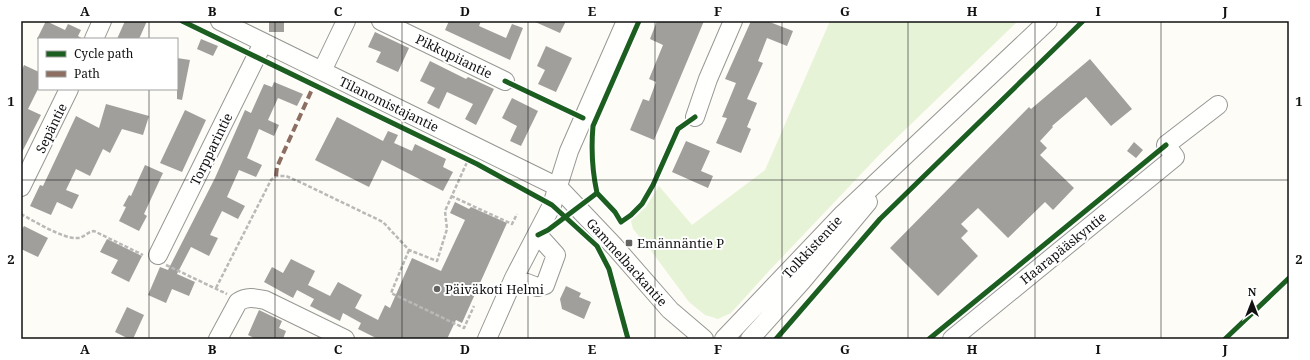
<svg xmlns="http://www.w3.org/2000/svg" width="1310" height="360" font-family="'Noto Serif',serif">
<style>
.green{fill:#e7f3d7}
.building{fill:#a19f9c}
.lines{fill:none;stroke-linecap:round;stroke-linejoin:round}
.minor-casing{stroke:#979795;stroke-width:20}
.path{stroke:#b9b9b8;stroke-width:2.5;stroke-dasharray:4 2;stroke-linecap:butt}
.minor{stroke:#fffffe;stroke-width:18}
.quiet{stroke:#8d6e63;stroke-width:4;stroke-dasharray:8 4;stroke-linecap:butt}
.cycleway-casing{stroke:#fff;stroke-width:8}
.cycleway{stroke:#1b5e20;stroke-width:5}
.grid{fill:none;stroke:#111;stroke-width:1;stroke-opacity:0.55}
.poi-dot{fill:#646362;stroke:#fff;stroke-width:1.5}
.labels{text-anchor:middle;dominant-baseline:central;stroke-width:4;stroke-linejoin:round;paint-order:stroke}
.street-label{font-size:13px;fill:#111;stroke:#fff}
.poi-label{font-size:13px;fill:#111;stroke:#fff;text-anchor:start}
.neatline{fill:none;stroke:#111;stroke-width:1.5}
.grid-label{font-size:13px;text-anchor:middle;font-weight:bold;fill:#111}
</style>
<rect width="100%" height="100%" fill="#fdfcf7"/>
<!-- green -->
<path class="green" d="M830,21h188l-136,131 -113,119 -38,42 -13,6 -13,-4 -16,-13 -37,-50 -19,-23 -2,-8 15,-14 13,-21 33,39 73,-55z"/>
<!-- building -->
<path class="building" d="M46,21l19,9 3,-6 13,6 -3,6 5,3h-46z
M125,21h22l-8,18h-22z
M269,21h15v11h-15z
M449,21h32l-2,5 27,12 6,-14 11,4 -13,32 -65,-30z
M533,21h33l-6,12z
M657,21h47l-50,119 -24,-10 13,-31 6,2 7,-19 -7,-3 14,-34 -13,-6z
M751,21h16l26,10 -6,15 -20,-8 -9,23 5,2 -16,36 10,4 -10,24 4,2 -10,24 -25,-10 11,-25 -5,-1 14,-34 -11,-4z
M375,32l34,16 -11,24 -22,-10 5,-10 -13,-5z
M201,39l17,7 -5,10 -16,-7z
M546,46l26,12 -16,34 -18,-8 7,-14 -8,-4z
M177,58l13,2 -8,40 -5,-1z
M1090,59l42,50 -21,17 -25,-29 -34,29 1,1 -13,14 7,7 -7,7 34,33 -21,22 -8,-8 -37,36 -30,-30 -17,16 7,7 -7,7 17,18 -40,40 -48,-48 139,-141 2,2z
M430,61l36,18 2,-2 26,12 -18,36 -11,-6 8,-15 -26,-12 -8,17 -12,-6 8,-15 -15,-7z
M24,65l15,7v15l-11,22 13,6 -20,39v-82z
M274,82l29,12 -6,12 -19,-8 -10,22 11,5 -5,11 -15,-7 -12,29 15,7 -6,12 -17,-7 -12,27 18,9 -7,13 -16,-8 -12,24 8,3 -9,18 -18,-9 -14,27 18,8 -6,14 -17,-7 -6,14 -18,-8 12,-28 8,3 47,-92 30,-68 6,3 13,-29 8,3z
M512,98l26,13 -17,35 -11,-5 7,-15 -15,-8z
M106,104l43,12 -6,19 -21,-6 -12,24 -7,-4 -13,27 -14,-7 -10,21 13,5 -7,14 -15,-7 -6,13 -21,-9 10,-21 3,1 33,-70 23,12z
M185,110l21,10 -24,52 -22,-9z
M337,117l46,24 5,-10 10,4 -4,8 18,8 3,-7 31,15 -3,8 10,5 -10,19 -61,-31 -13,27 -54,-27z
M686,141l24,10 -9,20 12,5 -5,12 -36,-16z
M1134,142l9,8 -7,8 -9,-7z
M145,165l18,8 -19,41 3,2 -8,15 -20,-10 7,-14 -3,-1 6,-11 2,1z
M455,202l14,7 2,-2 36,16 -45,100 -6,-3 -9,19h-69l-20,-10 3,-6 -18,-10 -3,8 -30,-15 4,-7 -17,-9 -4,8 -29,-16 8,-15 11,6 8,-14 24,12 -7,14 22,11 8,-14 24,13 -7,13 23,12 7,-15 5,3 22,-50 29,13 24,-51 -15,-7z
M24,226l24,12 -10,19 -17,-8v-18z
M107,239l35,17 -13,26 -18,-9 7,-13 -18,-8z
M566,286l15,7 -2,4 12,5 -7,17 -22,-10 -2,-10z
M127,307l17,8 -11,24h-4l-14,-7z
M259,310l23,11 -3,7 7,3 -3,8h-27l-8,-4z"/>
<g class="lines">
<defs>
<path id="minor" d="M220,21l338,166 57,60 55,63 34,29
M381,21l124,60
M94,39l8,-18
M322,71l24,-50
M695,117l13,-38 25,-58
M21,187l48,-98
M158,255l105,-212
M514,278l23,9 8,-2 11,-30 -18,-20
M218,339l20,-37c9,-6 17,-4 27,-2l80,39
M487,339l27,-61 38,-73 17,-54 57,-130
M724,339l119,-125 205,-193
M750,339l52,-58 66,-79
M952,339l223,-182 -9,-12 52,-40"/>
</defs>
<!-- minor casing -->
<use href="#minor" class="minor-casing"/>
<!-- path -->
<path class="path" d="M451,196l61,28 5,-10
M21,214c13,7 42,25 56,24 7,0 10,-6 17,-7l49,24
M409,250l-18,43 73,35 10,-22
M166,265l61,29
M216,288l55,-108 5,-4h10l16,7 81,39 26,28 28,11 10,-32 -2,-18 23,-51"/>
<!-- minor -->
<use href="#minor" class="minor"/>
<!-- quiet -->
<path class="quiet" d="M276,176l1,-9 37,-82"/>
<defs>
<path id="cycleway" d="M182,21l295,143 75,41 45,41 12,23 19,70
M505,81l78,37
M597,193l18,19 6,10 10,-7 11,-11 11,-19 25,-56 17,-12
M538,235l10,-5 49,-37c-5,-23 -6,-44 -4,-67l46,-105
M776,339l104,-120 203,-198
M929,339l237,-194
M1225,339l64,-61"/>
</defs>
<!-- cycleway casing -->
<use href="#cycleway" class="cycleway-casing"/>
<!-- cycleway -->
<use href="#cycleway" class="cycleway"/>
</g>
<!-- grid -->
<path class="grid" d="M149,21v18M275,21v318M402,21v318M528,21v318M655,21v318M782,21v318M908,21v318M1035,21v318M1161,21v318M149,89v250M21,180h1268"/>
<!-- markers -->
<g class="poi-dot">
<rect x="625" y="239" width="8" height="8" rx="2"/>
<circle cx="437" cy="289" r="4"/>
</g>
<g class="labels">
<!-- street labels -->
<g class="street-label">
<text transform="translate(454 56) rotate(26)">Pikkupiiantie</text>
<text transform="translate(389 104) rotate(26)">Tilanomistajantie</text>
<text transform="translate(51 128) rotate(-64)">Sepäntie</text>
<text transform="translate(211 149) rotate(-64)">Torpparintie</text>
<text transform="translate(812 247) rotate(-47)">Tolkkistentie</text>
<text transform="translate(1063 248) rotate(-39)">Haarapääskyntie</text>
<text transform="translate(627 262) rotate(48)">Gammelbackantie</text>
</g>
<!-- poi labels -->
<g class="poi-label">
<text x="637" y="243">Emännäntie P</text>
<text x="445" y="289">Päiväkoti Helmi</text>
</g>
</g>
<!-- border -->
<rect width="1310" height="360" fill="none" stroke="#ffffff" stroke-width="44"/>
<!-- legend -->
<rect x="38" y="38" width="140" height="52" fill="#ffffff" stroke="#a0a0a0"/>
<rect x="46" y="51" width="20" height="6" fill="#1b5e20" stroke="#a0a0a0"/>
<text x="74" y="58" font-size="12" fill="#111111">Cycle path</text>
<rect x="46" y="71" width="20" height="6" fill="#8d6e63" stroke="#a0a0a0"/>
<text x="74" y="78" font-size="12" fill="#111111">Path</text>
<!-- north arrow -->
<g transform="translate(1252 302)" stroke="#ffffff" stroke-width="3" paint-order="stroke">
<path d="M0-3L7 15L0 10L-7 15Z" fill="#111111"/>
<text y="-6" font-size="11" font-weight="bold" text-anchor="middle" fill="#111111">N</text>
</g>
<rect x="22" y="22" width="1266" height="316" class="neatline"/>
<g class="grid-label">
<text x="85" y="16">A</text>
<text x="212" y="16">B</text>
<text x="338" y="16">C</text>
<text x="465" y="16">D</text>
<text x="592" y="16">E</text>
<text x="718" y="16">F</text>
<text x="845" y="16">G</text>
<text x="972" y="16">H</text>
<text x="1098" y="16">I</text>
<text x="1225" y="16">J</text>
<text x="11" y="106">1</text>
<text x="1299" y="106">1</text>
<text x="11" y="264">2</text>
<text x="1299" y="264">2</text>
<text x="85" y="354">A</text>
<text x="212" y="354">B</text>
<text x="338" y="354">C</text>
<text x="465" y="354">D</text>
<text x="592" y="354">E</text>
<text x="718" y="354">F</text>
<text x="845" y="354">G</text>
<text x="972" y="354">H</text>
<text x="1098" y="354">I</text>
<text x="1225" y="354">J</text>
</g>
</svg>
